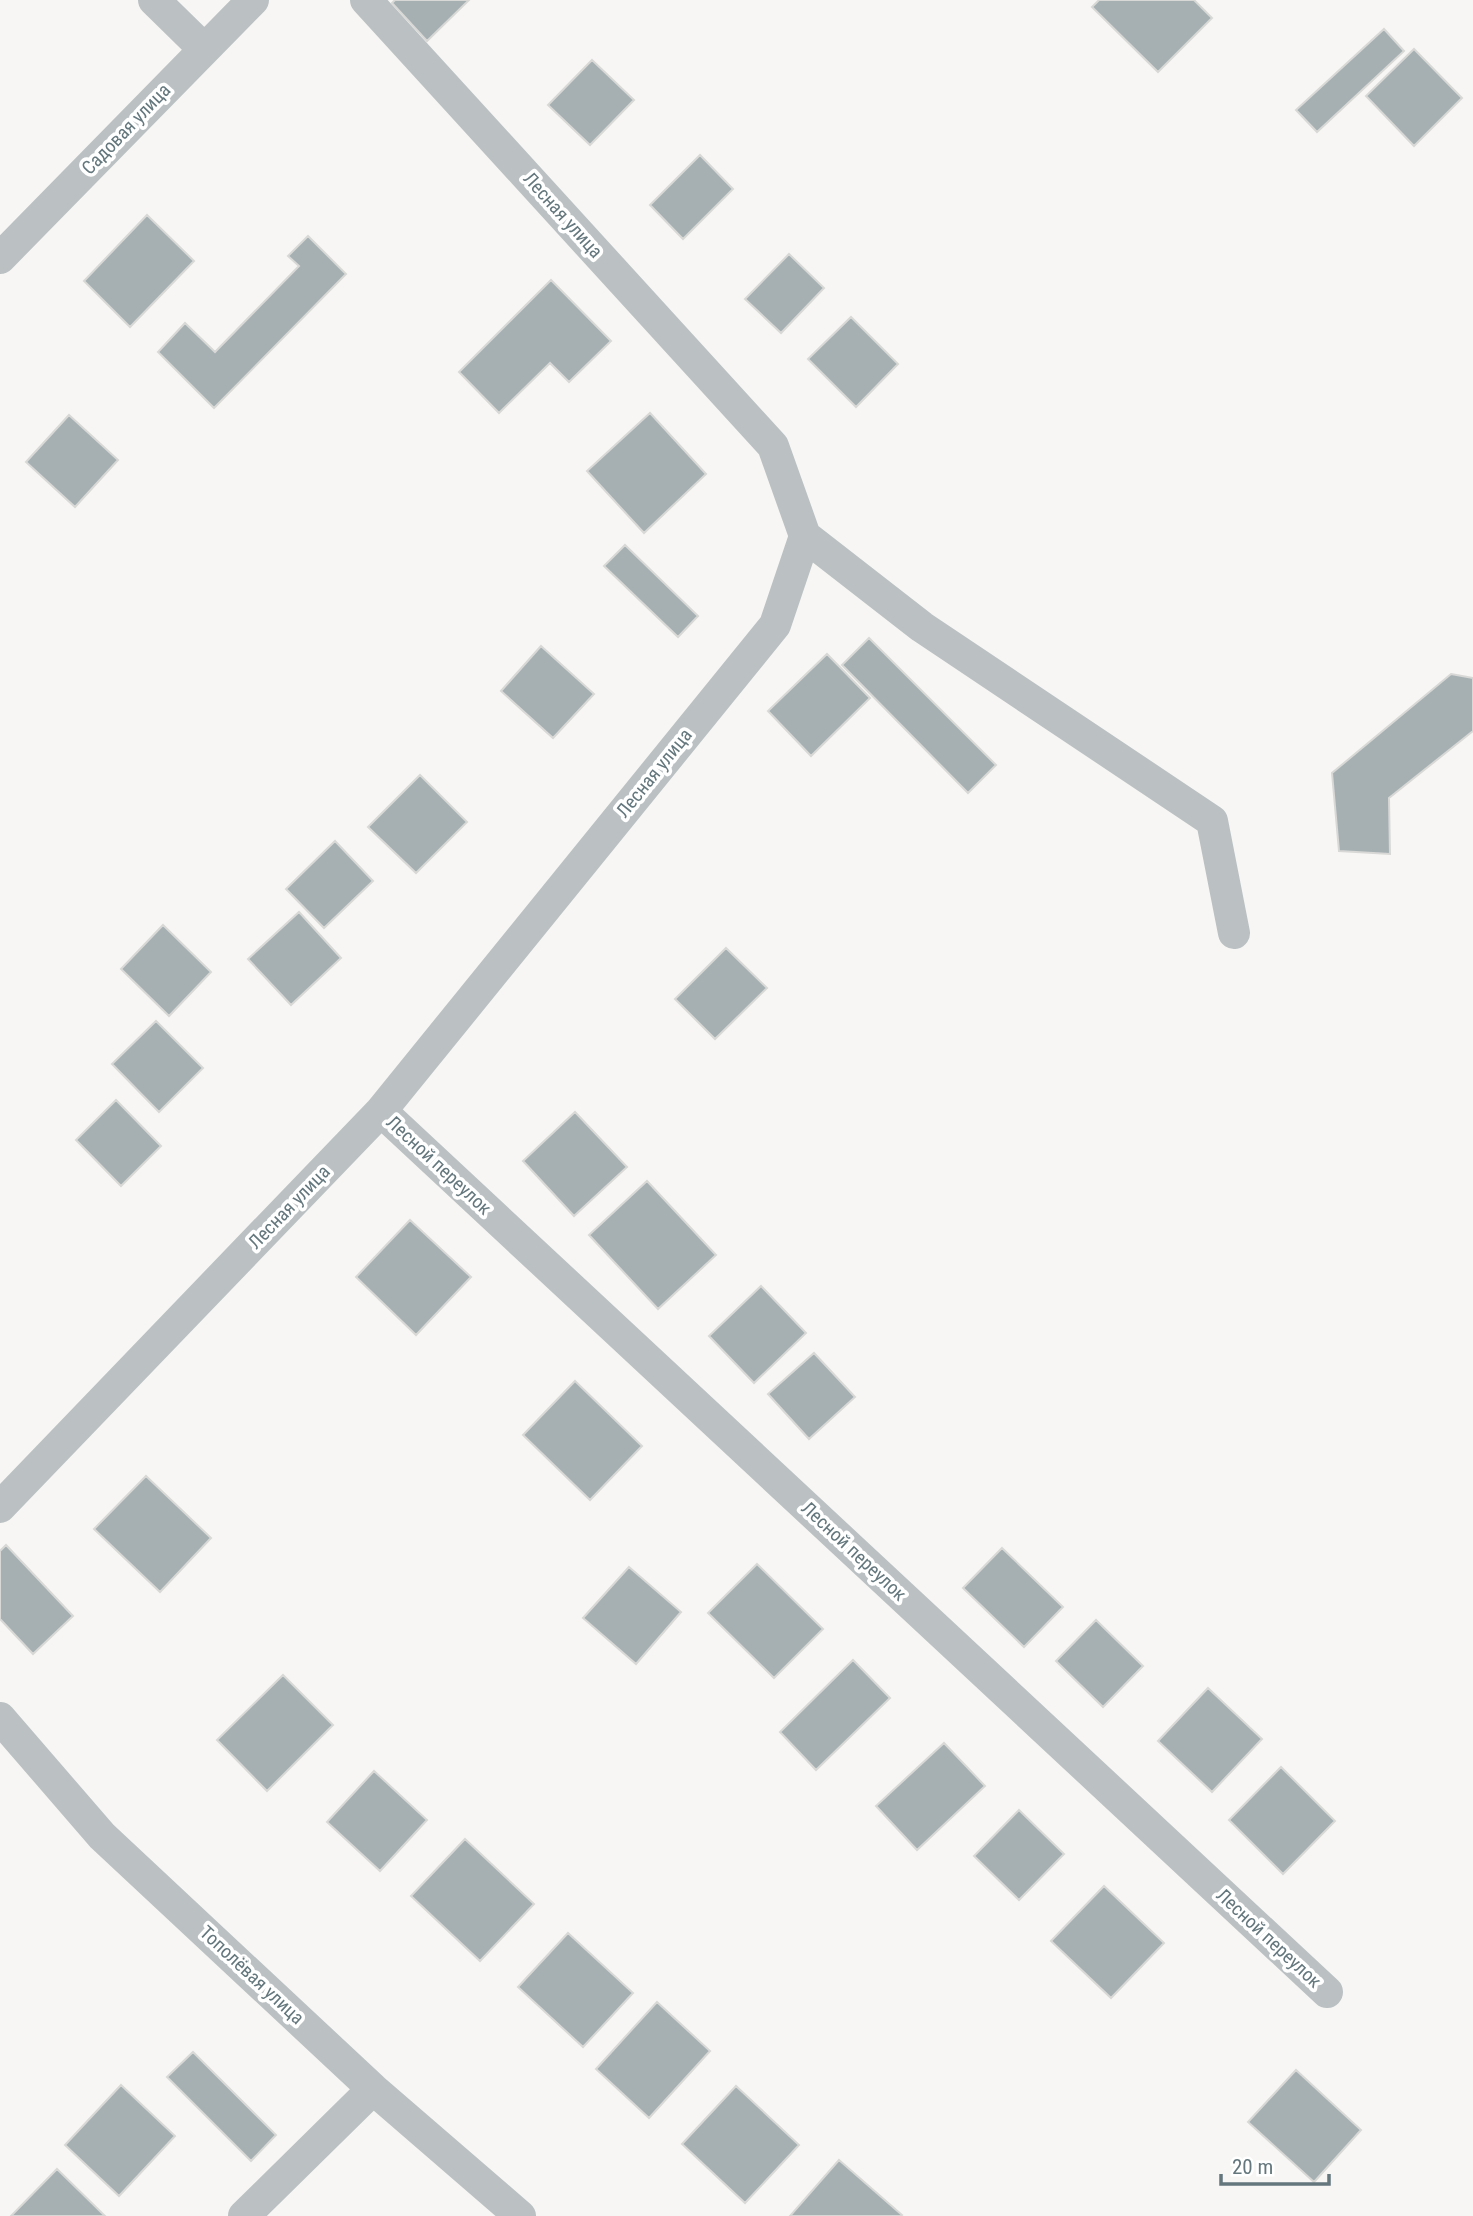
<svg xmlns="http://www.w3.org/2000/svg" width="1473" height="2216" font-family="'Roboto Condensed',sans-serif">
<style>
.building{fill:#a6b0b3;stroke:#d8d8d6;stroke-width:2}
.lines{fill:none;stroke-linecap:round;stroke-linejoin:round}
.minor{stroke:#bbc1c3;stroke-width:32}
.labels{text-anchor:middle;dominant-baseline:central;stroke-width:7;stroke-linejoin:round;paint-order:stroke}
.street-label{font-size:19px;fill:#64777d;stroke:#fff}
</style>
<rect width="100%" height="100%" fill="#f7f6f4"/>
<!-- building -->
<path class="building" d="M395,0h74l-42,41 -35,-38z
M1099,0h95l18,18 -54,54 -66,-65z
M1384,29l20,22 -87,81 -21,-22z
M1414,49l48,49 -48,48 -48,-50z
M592,60l42,40 -44,45 -42,-40z
M700,155l33,34 -50,50 -33,-34z
M147,215l47,46 -64,66 -46,-46z
M308,236l38,38 -132,134 -56,-56 27,-29 30,29 84,-86 -11,-10z
M789,254l35,34 -43,45 -36,-34z
M551,280l60,61 -42,41 -19,-19 -51,50 -40,-41z
M851,317l47,47 -42,43 -48,-48z
M650,413l56,61 -62,59 -57,-62z
M69,415l49,45 -43,47 -49,-45z
M625,545l73,71 -20,21 -74,-71z
M869,638l127,127 -28,28 -126,-128z
M541,646l53,48 -41,44 -52,-47z
M827,654l43,44 -59,58 -43,-45z
M1451,674l22,4v53l-84,67 1,56 -51,-3 -7,-78z
M420,775l47,47 -51,51 -48,-46z
M335,841l38,40 -49,47 -38,-39z
M299,912l42,46 -50,47 -43,-46z
M163,925l48,47 -42,44 -48,-47z
M726,948l41,40 -52,51 -40,-40z
M156,1021l47,47 -44,44 -47,-48z
M116,1100l45,46 -40,40 -45,-46z
M575,1112l52,55 -53,49 -51,-55z
M647,1181l69,74 -58,54 -69,-74z
M410,1220l61,57 -55,58 -60,-58z
M761,1286l45,47 -52,50 -45,-47z
M814,1353l41,44 -46,42 -41,-45z
M575,1381l67,65 -52,54 -67,-65z
M146,1476l65,62 -51,54 -66,-63z
M6,1545l67,71 -40,38 -33,-35v-68z
M1002,1548l61,59 -39,40 -61,-59z
M757,1564l66,65 -49,49 -66,-65z
M629,1567l52,45 -45,52 -53,-46z
M1096,1620l47,46 -40,41 -47,-46z
M853,1660l37,38 -74,72 -36,-38z
M283,1675l50,50 -66,66 -50,-51z
M1208,1688l54,51 -50,53 -54,-51z
M944,1743l41,43 -68,64 -41,-44z
M1281,1767l54,54 -52,53 -54,-54z
M374,1771l53,49 -47,51 -53,-49z
M1019,1810l45,44 -45,46 -45,-44z
M465,1839l69,65 -54,57 -69,-65z
M1104,1886l60,57 -53,55 -60,-57z
M568,1933l65,60 -50,54 -65,-60z
M657,2002l53,49 -61,67 -53,-49z
M193,2052l83,83 -25,26 -84,-84z
M1296,2070l65,60 -47,52 -66,-60z
M121,2085l54,51 -56,60 -54,-51z
M736,2086l63,59 -54,58 -63,-59z
M839,2160l63,55 -1,1h-111z
M57,2169l48,47h-94z"/>
<g class="lines">
<!-- minor -->
<path class="minor" d="M154,0l50,49
M0,258l253,-258
M805,536l117,91 290,194 22,112
M381,1111l946,881
M0,1507l381,-396 394,-486 30,-89 -32,-90 -407,-446
M0,1718l102,118 271,253 147,127
M244,2216l129,-127"/>
</g>
<g class="labels">
<!-- street labels -->
<g class="street-label">
<text transform="translate(126 129) rotate(-46)">Садовая улица</text>
<text transform="translate(563 215) rotate(48)">Лесная улица</text>
<text transform="translate(654 773) rotate(-51)">Лесная улица</text>
<text transform="translate(439 1165) rotate(43)">Лесной переулок</text>
<text transform="translate(289 1207) rotate(-46)">Лесная улица</text>
<text transform="translate(854 1551) rotate(43)">Лесной переулок</text>
<text transform="translate(1269 1938) rotate(43)">Лесной переулок</text>
<text transform="translate(252 1975) rotate(43)">Тополёвая улица</text>
</g>
</g>
<!-- scale -->
<path d="M1221 2174v10h108v-10" fill="none" stroke="#64777d" stroke-width="3.5"/>
<text x="1232" y="2174" font-size="21" fill="#64777d" stroke="#ffffff" stroke-width="5" paint-order="stroke">20 m</text>
</svg>
